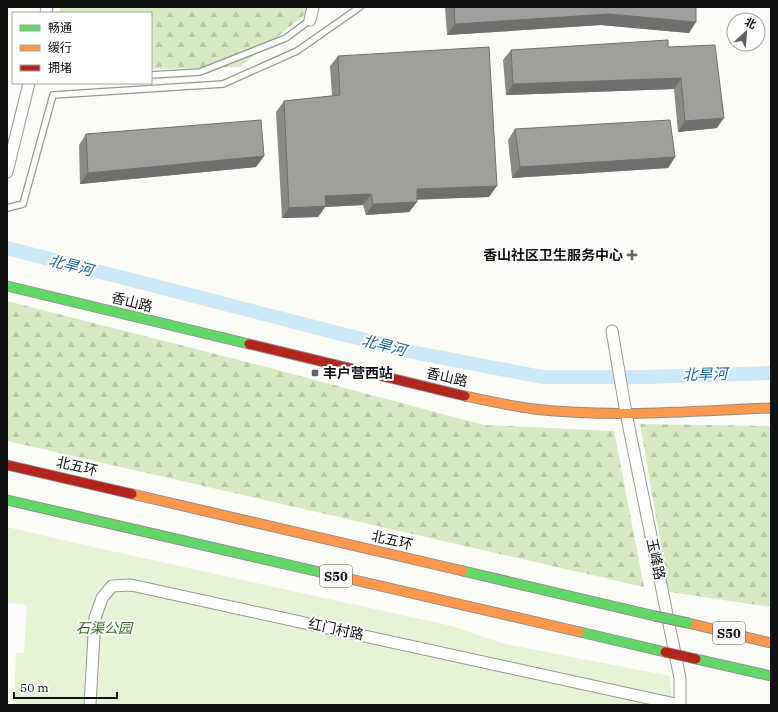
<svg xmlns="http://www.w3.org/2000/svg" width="778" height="712" font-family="'IBM Plex Serif','Noto Sans SC',serif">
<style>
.forest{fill:url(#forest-firs)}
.park{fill:#e7f3d7}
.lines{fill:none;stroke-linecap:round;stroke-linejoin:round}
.canal{stroke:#cde8f7;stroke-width:14}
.lane-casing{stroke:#979795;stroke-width:8}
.street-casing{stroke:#979795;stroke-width:13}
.fast-casing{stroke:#8e8d8b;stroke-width:11}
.slow-casing{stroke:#8e8d8b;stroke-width:11}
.jam-casing{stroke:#8e8d8b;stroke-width:11}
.lane{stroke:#fffffe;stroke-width:5.5}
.street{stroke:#fffffe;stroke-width:11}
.fast{stroke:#63d668;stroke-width:9}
.slow{stroke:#ff974d;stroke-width:9}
.jam{stroke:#b3261e;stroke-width:9}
.fast-bridge-casing{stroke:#858482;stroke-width:11;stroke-linecap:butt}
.jam-bridge-casing{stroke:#858482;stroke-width:11;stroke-linecap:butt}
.fast-bridge{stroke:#63d668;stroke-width:9}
.jam-bridge{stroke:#b3261e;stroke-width:9}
.wall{fill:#8a8986}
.shaded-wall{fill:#716f6d}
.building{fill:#a19f9c;stroke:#716f6d}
.poi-dot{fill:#646362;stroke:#fff;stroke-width:1.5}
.labels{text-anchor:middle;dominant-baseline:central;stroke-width:4;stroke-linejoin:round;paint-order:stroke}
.shield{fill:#fff;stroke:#585858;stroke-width:1}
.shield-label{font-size:13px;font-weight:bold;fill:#111}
.poi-label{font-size:14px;font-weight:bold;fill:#111;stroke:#fff;text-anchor:end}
.street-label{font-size:14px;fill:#111;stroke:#fff}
.park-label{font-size:14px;font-style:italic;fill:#2f6b1f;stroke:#fff}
.water-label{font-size:15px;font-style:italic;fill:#1768a6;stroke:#fff}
</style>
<defs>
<pattern id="forest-firs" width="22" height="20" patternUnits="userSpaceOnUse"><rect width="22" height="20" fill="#d8eac5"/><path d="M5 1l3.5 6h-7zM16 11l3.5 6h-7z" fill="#b8c8a8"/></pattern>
</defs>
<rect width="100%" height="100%" fill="#fdfcf7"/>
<!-- forest -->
<path class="forest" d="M61,7h253l-74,60 -89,2v-56h-92z
M7,301l240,61 237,63 130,6 30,156 -637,-146z
M640,424l131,2v181l-102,-15z"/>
<!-- park -->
<path class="park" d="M7,527l100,23 345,76 53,18 165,32 2,29h-658l2,-52h8l3,-48 -20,-2z"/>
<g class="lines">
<!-- canal -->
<path class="canal" d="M7,248l405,104 130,25h106l123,-4"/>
<defs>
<path id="lane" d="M151,75l49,-3 86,-34 24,-18
M7,208l16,-4 30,-109 170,-11 74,-33 63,-44"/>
<path id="street" d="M46,13l1,-6
M310,20l3,-13
M7,172l22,-89
M612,331l14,82 54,265v27
M90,705l5,-87 7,-20 10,-12 19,-1 549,120"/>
<path id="fast" d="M7,286l242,58
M7,500l317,73
M463,571l192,45
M580,632l85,20
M696,659l75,17"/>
<path id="slow" d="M465,396c23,5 46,10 69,13 79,9 158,2 237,-1
M132,494l331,77
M324,573l256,59
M688,623l83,20"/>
<path id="jam" d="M249,344l216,52
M7,465l125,29"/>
</defs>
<!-- lane casing -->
<use href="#lane" class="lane-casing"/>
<!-- street casing -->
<use href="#street" class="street-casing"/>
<!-- fast casing -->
<use href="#fast" class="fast-casing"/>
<!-- slow casing -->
<use href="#slow" class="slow-casing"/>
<!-- jam casing -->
<use href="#jam" class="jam-casing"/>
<!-- lane -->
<use href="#lane" class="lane"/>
<!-- street -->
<use href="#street" class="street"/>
<!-- fast -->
<use href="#fast" class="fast"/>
<!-- slow -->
<use href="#slow" class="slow"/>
<!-- jam -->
<use href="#jam" class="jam"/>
<defs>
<path id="fast-bridge" d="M655,616l33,7"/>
<path id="jam-bridge" d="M665,652l31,7"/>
</defs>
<!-- fast-bridge casing -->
<use href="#fast-bridge" class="fast-bridge-casing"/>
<!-- jam-bridge casing -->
<use href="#jam-bridge" class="jam-bridge-casing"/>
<!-- fast-bridge -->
<use href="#fast-bridge" class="fast-bridge"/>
<!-- jam-bridge -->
<use href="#jam-bridge" class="jam-bridge"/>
</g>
<!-- wall -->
<path class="wall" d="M445,7h251l-7,26 -88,-8 -154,10z
M668,47l49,81 -39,4 -4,-43 -168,6 -3,-35 8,-10z
M338,56l151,141 -72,2v3l-8,10 -43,3 -3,-10 -38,2 -7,10 -36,1 -6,-106 8,-11 48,-5 -2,-30z
M515,129l160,28 -7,11 -156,10 -4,-38z
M86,134l178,22 -8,11 -176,17 -1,-39z"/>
<!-- shaded-wall -->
<path class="shaded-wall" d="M609,14l87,8 -7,11 -88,-8 -154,10 8,-11z
M681,78l-7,11 -168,6 7,-11z
M724,118l-7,10 -39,4 7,-11z
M264,156l-8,11 -176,17 8,-11z
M675,157l-7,11 -156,10 8,-11z
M497,186l-8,11 -79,3 7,-11z
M371,194l-8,11 -38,2 -7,10 -36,1 7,-10 36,-12z
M417,202l-8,10 -43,3 7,-11z"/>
<!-- building -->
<path class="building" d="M454,7h242v15l-87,-8 -154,10z
M668,40v7l47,-2 9,73 -39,3 -4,-43 -168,6 -2,-34z
M489,47l8,139 -80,3v13l-44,2 -2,-10 -46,2 1,10 -37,2 -5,-107 56,-6 -2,-39z
M261,120l3,36 -176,17 -2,-39z
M670,120l5,37 -155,10 -5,-38z"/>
<!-- markers -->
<g class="poi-dot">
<path d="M630 249h4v4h4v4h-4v4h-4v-4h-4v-4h4z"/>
<rect x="311" y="369" width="8" height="8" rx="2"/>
</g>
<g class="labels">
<!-- shield labels -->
<g class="shield">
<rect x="320" y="565" width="32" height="22" rx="3"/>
<rect x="713" y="622" width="32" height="22" rx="3"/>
</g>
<g class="shield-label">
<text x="336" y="576">S50</text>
<text x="729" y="633">S50</text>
</g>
<!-- poi labels -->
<g class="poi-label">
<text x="623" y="255">香山社区卫生服务中心</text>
<text x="323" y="373" text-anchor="start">丰户营西站</text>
</g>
<!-- street labels -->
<g class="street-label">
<text transform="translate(132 302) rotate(14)">香山路</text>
<text transform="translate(447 377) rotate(13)">香山路</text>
<text transform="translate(77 466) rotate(13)">北五环</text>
<text transform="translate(392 540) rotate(13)">北五环</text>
<text transform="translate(656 559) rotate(78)">玉峰路</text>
<text transform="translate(336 629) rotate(12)">红门村路</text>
</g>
<!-- park labels -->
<g class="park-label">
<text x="104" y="628">石渠公园</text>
</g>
<!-- water labels -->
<g class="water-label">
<text transform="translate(71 265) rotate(14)">北旱河</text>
<text transform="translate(384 345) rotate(14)">北旱河</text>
<text transform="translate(705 374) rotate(-1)">北旱河</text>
</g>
</g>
<!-- border -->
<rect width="778" height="712" fill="none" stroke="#111111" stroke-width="16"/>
<!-- legend -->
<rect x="12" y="12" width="140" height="72" fill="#ffffff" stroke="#a0a0a0"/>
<rect x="20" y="25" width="20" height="6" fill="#63d668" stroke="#a0a0a0"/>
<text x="48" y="32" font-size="12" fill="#111111">畅通</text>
<rect x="20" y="45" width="20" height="6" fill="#ff974d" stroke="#a0a0a0"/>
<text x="48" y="52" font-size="12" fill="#111111">缓行</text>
<rect x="20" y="65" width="20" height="6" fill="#b3261e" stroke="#a0a0a0"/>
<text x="48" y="72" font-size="12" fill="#111111">拥堵</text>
<!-- north arrow -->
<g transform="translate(746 32) rotate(26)"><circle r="19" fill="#ffffff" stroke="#a0a0a0"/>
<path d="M0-3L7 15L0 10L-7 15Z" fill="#646362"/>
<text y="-6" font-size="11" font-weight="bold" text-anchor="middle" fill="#111111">北</text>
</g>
<!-- scale -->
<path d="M14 692v6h103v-6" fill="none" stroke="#111111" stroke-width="2"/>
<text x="20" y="692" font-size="12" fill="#111111" stroke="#ffffff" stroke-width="3" paint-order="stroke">50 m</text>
</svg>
